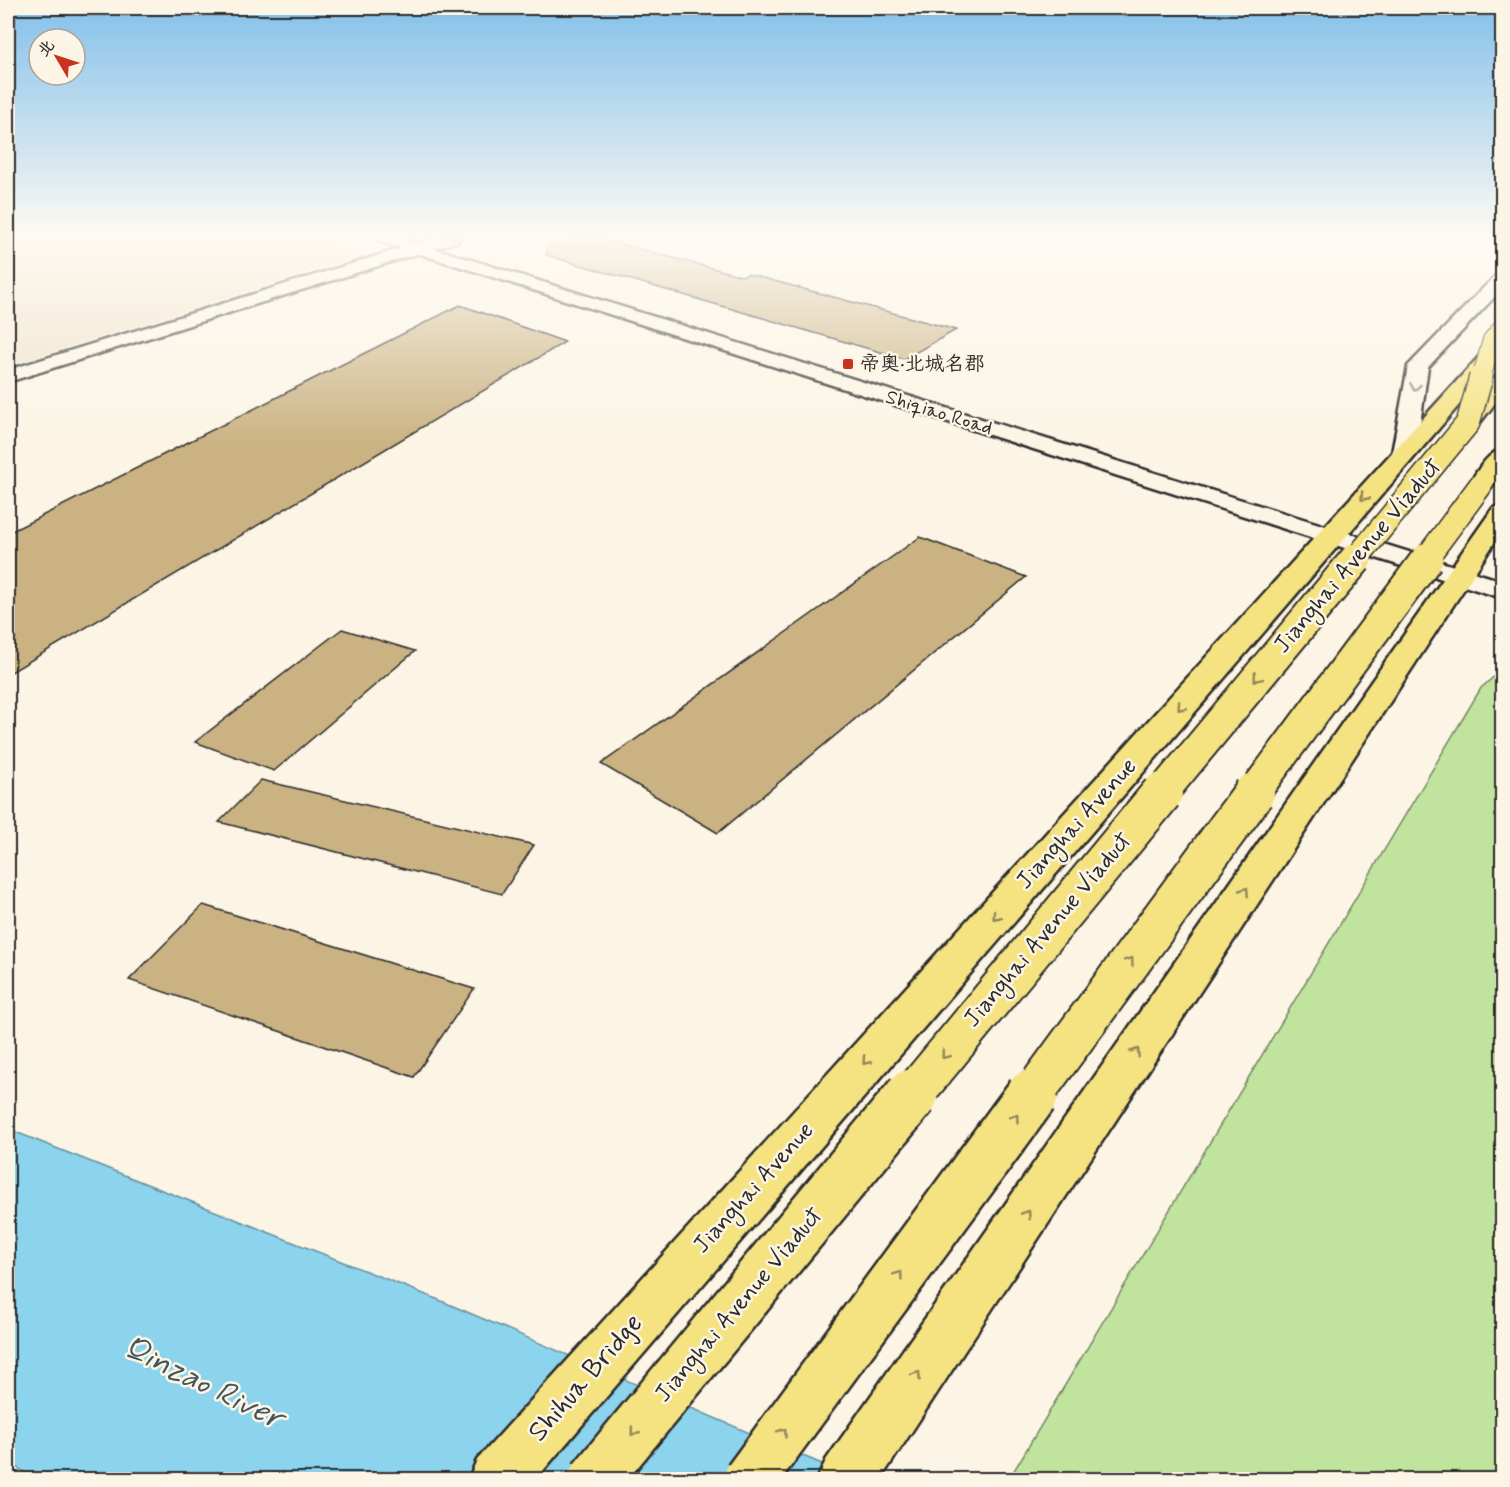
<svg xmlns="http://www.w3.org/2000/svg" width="1510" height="1487" font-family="Mynerve,'LXGW WenKai TC',sans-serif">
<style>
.built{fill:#ede1c7}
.green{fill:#c0e39d;stroke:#768764;stroke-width:1.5}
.water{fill:#8cd3ed;stroke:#65909f;stroke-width:1.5}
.building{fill:#cab282;stroke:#2b2b2b;stroke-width:1.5}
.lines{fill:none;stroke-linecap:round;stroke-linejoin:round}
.minor-casing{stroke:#2b2b2b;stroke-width:5}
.tertiary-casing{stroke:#2b2b2b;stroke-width:5}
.secondary-casing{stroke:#2b2b2b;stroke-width:5}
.primary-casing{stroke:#2b2b2b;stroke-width:5}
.trunk-casing{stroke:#2b2b2b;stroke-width:5}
.minor{fill:#fcf5e5;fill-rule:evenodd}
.tertiary{fill:#fcf5e5;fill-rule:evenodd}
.secondary{fill:#fcf5e5;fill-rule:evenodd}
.primary{fill:#f5e382;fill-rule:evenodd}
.trunk{fill:#f5e382;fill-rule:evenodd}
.trunk-bridge-far4-casing{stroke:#2b2b2b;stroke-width:20;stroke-linecap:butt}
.trunk-bridge-far3-casing{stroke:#2b2b2b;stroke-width:26;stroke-linecap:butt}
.trunk-bridge-far2-casing{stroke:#2b2b2b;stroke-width:35;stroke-linecap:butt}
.trunk-bridge-far1-casing{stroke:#2b2b2b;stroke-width:44;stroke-linecap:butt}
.trunk-bridge-casing{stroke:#2b2b2b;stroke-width:56;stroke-linecap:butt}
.trunk-bridge-far4{stroke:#f5e382;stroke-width:18}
.trunk-bridge-far3{stroke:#f5e382;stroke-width:23}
.trunk-bridge-far2{stroke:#f5e382;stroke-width:31}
.trunk-bridge-far1{stroke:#f5e382;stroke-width:40}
.trunk-bridge{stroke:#f5e382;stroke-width:51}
.oneway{stroke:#949088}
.oneway2{stroke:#908756}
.poi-dot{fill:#c8321e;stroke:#fcf5e5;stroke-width:2}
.labels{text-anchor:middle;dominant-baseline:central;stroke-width:5;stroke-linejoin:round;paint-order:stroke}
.far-poi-label{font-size:20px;fill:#2b2b2b;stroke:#fcf5e5;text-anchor:start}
.far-street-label{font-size:20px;fill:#2b2b2b;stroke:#fcf5e5}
.street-label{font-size:24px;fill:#2b2b2b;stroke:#fcf5e5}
.near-street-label{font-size:28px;fill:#2b2b2b;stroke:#fcf5e5}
.near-water-label{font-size:32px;font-style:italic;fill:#43555c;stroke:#fcf5e5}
</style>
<rect width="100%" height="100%" fill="#fcf5e5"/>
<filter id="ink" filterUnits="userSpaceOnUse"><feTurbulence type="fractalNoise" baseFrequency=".0167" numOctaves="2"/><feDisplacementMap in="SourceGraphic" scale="12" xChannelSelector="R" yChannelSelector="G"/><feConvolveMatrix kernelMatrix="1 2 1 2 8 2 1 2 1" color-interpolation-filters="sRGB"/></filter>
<g filter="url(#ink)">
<!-- built -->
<path class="built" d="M8,238h312l44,14 -3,4 -353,110z"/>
<!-- green -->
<path class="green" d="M1502,672v807h-493l472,-791 16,-14z"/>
<!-- water -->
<path class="water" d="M8,1129l431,171 418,179 -820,1 -29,-18z"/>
<!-- building -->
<path class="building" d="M551,238h47l144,38 6,-2 208,56 -52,29 -358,-104z
M460,305l105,37 -557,332v-141z
M920,537l106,40 -308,256 -117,-69z
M342,629l73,22 -141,120 -79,-29z
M261,780l273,65 -32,49 -283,-72z
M203,905l271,84 -60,88 -285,-97z"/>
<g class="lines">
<defs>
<path id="minor" d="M435,238h25l-2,3 -450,141v-12z"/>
<path id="tertiary" d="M1502,274v15l-74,78 -12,86 -4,5 -8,2 -8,-2 -4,-5 16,-87 88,-91z"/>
<path id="secondary" d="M377,238h24l1101,343v17l-1123,-357z"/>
<path id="primary" d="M1502,337v18l-967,1125h-67l9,-20 1018,-1121z
M1502,505v26l-622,949h-63l9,-20 667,-952z"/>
<path id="trunk" d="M1502,375v19l-26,34 -8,2 -8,-2 -3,-5 3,-5 35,-41z
M1502,449v23l-13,19 -9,2 -9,-2 -3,-5c8,-13 19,-33 34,-37z"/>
</defs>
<!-- minor casing -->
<use href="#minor" class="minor-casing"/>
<!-- tertiary casing -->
<use href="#tertiary" class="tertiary-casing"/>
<!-- secondary casing -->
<use href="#secondary" class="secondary-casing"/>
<!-- primary casing -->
<use href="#primary" class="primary-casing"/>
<!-- trunk casing -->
<use href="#trunk" class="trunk-casing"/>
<!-- minor -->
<use href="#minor" class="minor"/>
<!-- tertiary -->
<use href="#tertiary" class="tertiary"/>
<!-- secondary -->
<use href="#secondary" class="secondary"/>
<!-- primary -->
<use href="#primary" class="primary"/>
<!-- trunk -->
<use href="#trunk" class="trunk"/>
<defs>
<path id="trunk-bridge-far4" d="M1481,379l11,-39 10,-12"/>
<path id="trunk-bridge-far3" d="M1355,560l113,-137 13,-46
M1425,560l55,-74"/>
<path id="trunk-bridge-far2" d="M1161,794l195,-235
M1253,794l174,-235"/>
<path id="trunk-bridge-far1" d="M911,1097l251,-304
M1031,1097l223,-304"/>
<path id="trunk-bridge" d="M594,1480l318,-385
M749,1480l283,-385"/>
</defs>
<!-- trunk-bridge-far4 casing -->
<use href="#trunk-bridge-far4" class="trunk-bridge-far4-casing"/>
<!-- trunk-bridge-far3 casing -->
<use href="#trunk-bridge-far3" class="trunk-bridge-far3-casing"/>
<!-- trunk-bridge-far2 casing -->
<use href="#trunk-bridge-far2" class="trunk-bridge-far2-casing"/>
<!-- trunk-bridge-far1 casing -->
<use href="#trunk-bridge-far1" class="trunk-bridge-far1-casing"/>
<!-- trunk-bridge casing -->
<use href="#trunk-bridge" class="trunk-bridge-casing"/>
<!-- trunk-bridge-far4 -->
<use href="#trunk-bridge-far4" class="trunk-bridge-far4"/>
<!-- trunk-bridge-far3 -->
<use href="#trunk-bridge-far3" class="trunk-bridge-far3"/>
<!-- trunk-bridge-far2 -->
<use href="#trunk-bridge-far2" class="trunk-bridge-far2"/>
<!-- trunk-bridge-far1 -->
<use href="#trunk-bridge-far1" class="trunk-bridge-far1"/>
<!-- trunk-bridge -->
<use href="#trunk-bridge" class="trunk-bridge"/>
</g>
<!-- one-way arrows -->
<defs><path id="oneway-chevron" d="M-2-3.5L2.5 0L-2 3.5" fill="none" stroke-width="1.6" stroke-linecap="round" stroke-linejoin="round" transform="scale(1.5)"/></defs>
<use class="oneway" href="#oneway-chevron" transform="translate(1415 387) rotate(99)"/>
<g class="oneway2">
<use href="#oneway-chevron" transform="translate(1364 497) rotate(132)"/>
<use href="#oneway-chevron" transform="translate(1257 678) rotate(130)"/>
<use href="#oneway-chevron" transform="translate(1181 707) rotate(132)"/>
<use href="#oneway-chevron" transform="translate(1245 891) rotate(-56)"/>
<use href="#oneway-chevron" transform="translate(996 916) rotate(132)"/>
<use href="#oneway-chevron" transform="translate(1130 961) rotate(-54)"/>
<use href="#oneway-chevron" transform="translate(1136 1052) rotate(-56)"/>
<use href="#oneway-chevron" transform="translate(945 1055) rotate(130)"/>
<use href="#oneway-chevron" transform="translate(866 1061) rotate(132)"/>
<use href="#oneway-chevron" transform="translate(1015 1118) rotate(-54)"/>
<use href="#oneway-chevron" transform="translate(1027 1214) rotate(-56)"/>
<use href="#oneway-chevron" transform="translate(899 1275) rotate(-54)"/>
<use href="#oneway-chevron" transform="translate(917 1375) rotate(-56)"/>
<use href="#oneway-chevron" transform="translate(634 1432) rotate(130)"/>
<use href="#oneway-chevron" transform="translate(783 1432) rotate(-54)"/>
</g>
</g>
<!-- sky -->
<linearGradient id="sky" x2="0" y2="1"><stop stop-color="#83c0ea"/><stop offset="0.53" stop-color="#fefaf3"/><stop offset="1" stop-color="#fefaf3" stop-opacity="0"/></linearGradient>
<rect width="1510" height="446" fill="url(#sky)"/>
<!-- markers -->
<rect class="poi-dot" x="842" y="358" width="12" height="12" rx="3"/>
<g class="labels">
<!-- far-poi labels -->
<g class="far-poi-label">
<text x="860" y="364">帝奥·北城名郡</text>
</g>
<!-- far-street labels -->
<g class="far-street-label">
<text transform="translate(939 413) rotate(17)">Shiqiao Road</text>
</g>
<!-- street labels -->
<g class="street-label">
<text transform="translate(1358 556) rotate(-50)">Jianghai Avenue Viaduct</text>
<text transform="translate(1077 824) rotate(-48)">Jianghai Avenue</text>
<text transform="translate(1048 930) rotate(-50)">Jianghai Avenue Viaduct</text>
<text transform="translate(754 1188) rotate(-48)">Jianghai Avenue</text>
<text transform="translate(739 1305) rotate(-50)">Jianghai Avenue Viaduct</text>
</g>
<!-- near-street labels -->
<g class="near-street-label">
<text transform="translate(586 1378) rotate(-49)">Shihua Bridge</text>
</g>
<!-- near-water labels -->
<g class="near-water-label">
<text transform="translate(203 1383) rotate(26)">Qinzao River</text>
</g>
</g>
<!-- margin -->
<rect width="1510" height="1487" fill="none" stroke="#fcf5e5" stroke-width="30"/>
<rect x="15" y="15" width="1480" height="1457" fill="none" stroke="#2b2b2b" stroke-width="2" filter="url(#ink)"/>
<!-- north arrow -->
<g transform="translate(57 57) rotate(309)"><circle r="28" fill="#fcf5e5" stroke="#a8a49b" stroke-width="1.5"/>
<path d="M0-4.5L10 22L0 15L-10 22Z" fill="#c8321e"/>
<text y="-9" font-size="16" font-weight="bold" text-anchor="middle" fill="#2b2b2b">北</text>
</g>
</svg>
